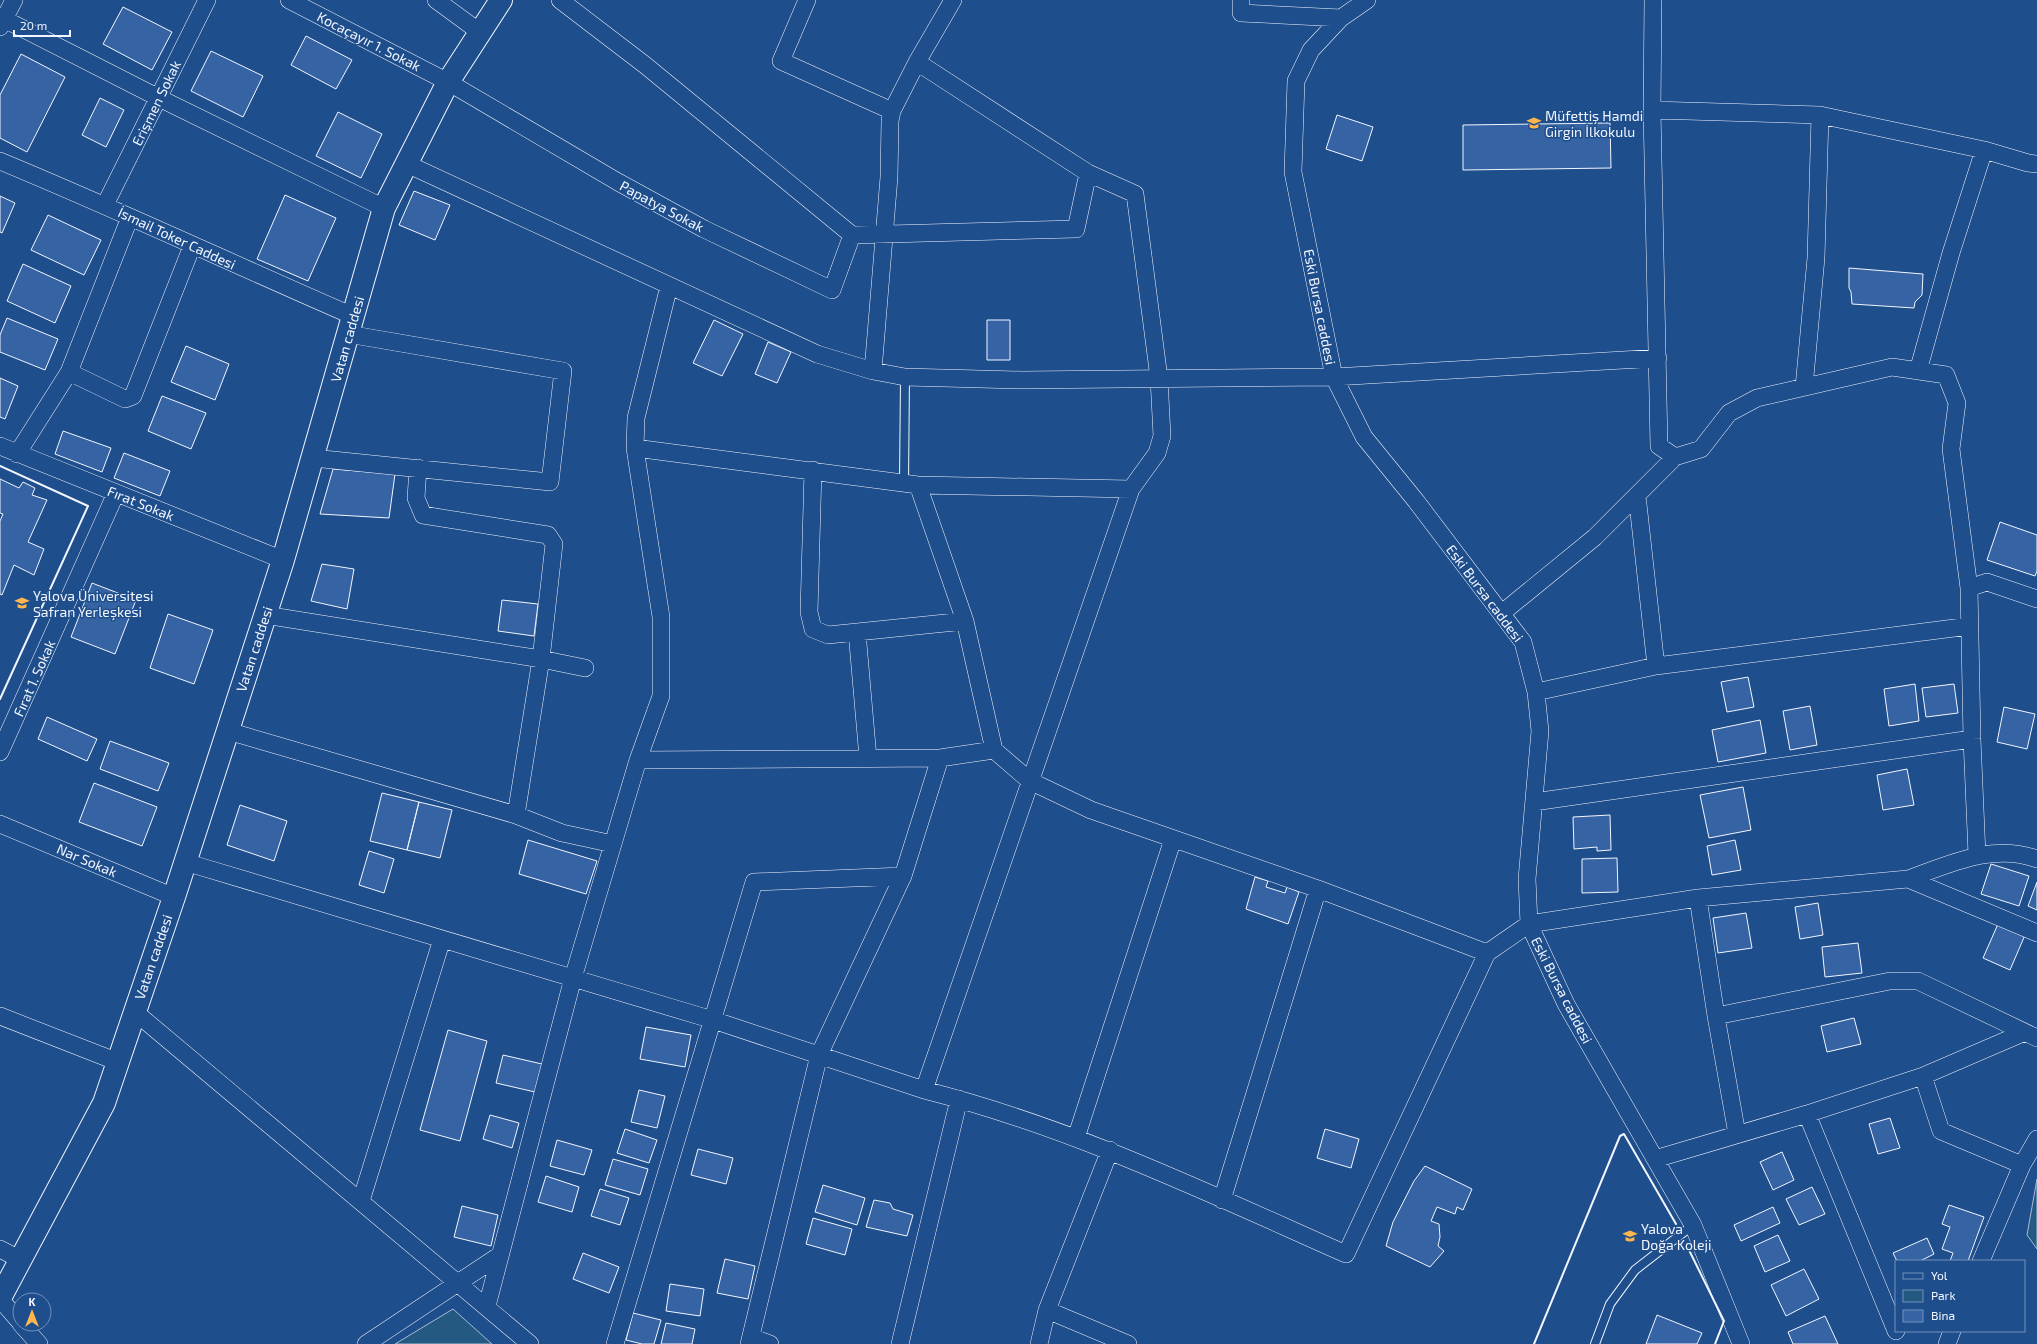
<svg xmlns="http://www.w3.org/2000/svg" width="2037" height="1344" font-family="'Exo 2',sans-serif">
<style>
.green{fill:#245a82;stroke:#a8bbd7}
.building{fill:#3563a3;stroke:#f2f6ff}
.lines{fill:none;stroke-linecap:round;stroke-linejoin:round}
.lane-casing{stroke:#f2f6ff;stroke-width:10}
.street-casing{stroke:#f2f6ff;stroke-width:18}
.secondary-casing{stroke:#f2f6ff;stroke-width:24}
.lane{stroke:#1f4e8c;stroke-width:8}
.street{stroke:#1f4e8c;stroke-width:17}
.secondary{stroke:#1f4e8c;stroke-width:22}
.wall{stroke:#f2f6ff;stroke-width:2}
.labels{text-anchor:middle;dominant-baseline:central;stroke-width:3;stroke-linejoin:round;paint-order:stroke}
.street-label{font-size:14px;fill:#f2f6ff;stroke:#1f4e8c}
.poi-label{font-size:14px;fill:#f2f6ff;stroke:#1f4e8c;text-anchor:start}
</style>
<rect width="100%" height="100%" fill="#1f4e8c"/>
<!-- green -->
<path class="green" d="M2037,1179v70l-10,-14z
M453,1309l39,35h-97z"/>
<!-- building -->
<path class="building" d="M123,7l49,25 -20,38 -49,-26z
M306,36l46,24 -16,29 -45,-24z
M211,51l52,25 -20,41 -52,-26z
M21,54l44,23 -38,75 -27,-14v-43z
M100,98l24,12 -18,37 -24,-12z
M338,112l44,22 -21,44 -45,-22z
M1337,115l36,12 -11,34 -36,-12z
M1610,123l1,45 -148,2v-45z
M414,191l36,14 -15,35 -36,-15z
M285,195l51,23 -28,63 -51,-22z
M0,196l15,7 -13,30 -2,-1z
M48,215l53,25 -17,35 -53,-25z
M23,264l48,22 -16,37 -48,-22z
M1849,268l74,6 -1,21 -7,7 -1,6 -62,-4 -1,-12 -2,-4z
M7,318l51,21 -13,31 -45,-18v-17z
M714,320l29,14 -21,42 -29,-13z
M987,320h23v40h-23z
M768,342l23,10 -14,31 -22,-9z
M186,346l43,18 -14,36 -44,-18z
M0,378l18,8 -13,33 -5,-2z
M162,396l44,17 -15,36 -43,-18z
M63,431l48,17 -9,24 -47,-18z
M124,453l46,18 -10,25 -46,-18z
M333,469l62,5 -6,44 -69,-4z
M0,479l19,9 4,-6 12,6 -3,7 15,5 -19,42 16,7 -10,26 -20,-10 -12,30 -2,-1v-73l3,-7 -3,-1z
M2000,522l37,13v36l-2,5 -48,-16z
M322,564l32,5 -7,40 -36,-8z
M92,583l44,17 -21,54 -44,-17z
M502,600l36,4 -4,32 -36,-5z
M168,614l45,16 -19,54 -44,-16z
M1748,677l6,30 -27,5 -6,-30z
M1915,684l4,37 -30,5 -5,-37z
M1954,684l4,29 -32,4 -4,-29z
M1810,706l7,39 -27,5 -7,-39z
M2004,707l31,7 -8,35 -30,-7z
M47,717l50,22 -10,22 -49,-22z
M1760,720l6,33 -48,9 -6,-32z
M110,741l59,22 -11,28 -58,-22z
M1907,769l7,36 -31,5 -6,-35z
M94,783l63,24 -15,39 -63,-24z
M1743,787l8,43 -42,8 -9,-43z
M382,793l37,9 -12,48 -37,-9z
M419,802l33,8 -12,48 -33,-8z
M240,805l47,16 -13,40 -47,-16z
M1610,815l1,35 -14,1v-4l-23,2 -1,-32z
M528,840l69,21 -11,33 -67,-20z
M1735,840l6,30 -29,5 -5,-29z
M369,851l25,8 -10,34 -25,-8z
M1617,858l1,34 -36,1v-34z
M1991,864l38,12 -10,30 -38,-12z
M1255,877l13,4 -2,6 19,6 2,-6 12,5 -11,32 -42,-15z
M2037,882v28l-9,-4z
M1818,903l5,32 -23,4 -5,-32z
M1746,913l6,35 -34,5 -5,-35z
M1998,924l27,11 -15,35 -27,-12z
M1858,943l4,30 -37,4 -3,-30z
M1854,1018l7,26 -34,8 -6,-26z
M646,1027l45,8 -6,32 -45,-8z
M448,1030l39,11 -27,100 -40,-11z
M503,1055l39,9 -7,28 -39,-9z
M639,1090l26,6 -8,32 -26,-6z
M490,1115l29,8 -7,25 -29,-9z
M1890,1118l10,30 -22,6 -9,-30z
M625,1129l32,11 -8,23 -32,-10z
M1325,1129l34,10 -8,29 -34,-10z
M557,1140l35,10 -8,25 -34,-9z
M698,1149l35,9 -7,26 -35,-9z
M1782,1152l12,28 -21,10 -13,-28z
M613,1159l35,10 -8,26 -35,-10z
M1425,1166l47,23 -9,21 -6,-3 -2,7 -18,-7 -6,14 8,3 1,13 -2,9 6,5 -14,16 -44,-21 7,-24 21,-41z
M546,1176l33,11 -7,25 -34,-10z
M823,1185l42,13 -8,27 -42,-13z
M1812,1187l13,27 -26,11 -13,-26z
M600,1189l29,9 -9,27 -29,-9z
M874,1200l16,3 3,6 20,6 -6,21 -41,-9z
M1949,1205l35,12 -16,44h-18l3,-8 -11,-4 8,-22 -8,-3z
M462,1206l36,9 -7,31 -37,-9z
M1773,1207l7,16 -39,18 -7,-16z
M813,1218l39,11 -7,26 -39,-11z
M1778,1235l12,26 -25,11 -11,-26z
M1927,1238l7,16 -14,7h-23l-4,-8z
M583,1253l36,14 -10,26 -36,-14z
M725,1259l30,7 -7,33 -31,-6z
M1804,1269l15,30 -33,17 -15,-31z
M670,1284l34,5 -4,27 -34,-5z
M633,1313l28,7 -7,24h-12l-16,-4z
M1657,1315l45,18 -5,11h-51z
M1825,1316l13,28h-45l-5,-12z
M666,1323l29,6 -3,15h-31z"/>
<g class="lines">
<defs>
<path id="lane" d="M904,483l1,-106
M1595,1344l15,-40 25,-34 58,-45"/>
<path id="street" d="M289,0l159,82 170,100 86,47 128,61 20,-55
M436,0l45,33
M560,0l85,65 207,170 224,-6 12,-56
M807,0l-26,61 111,50
M1241,0v13l100,5
M1367,0l-26,18 -30,32 -15,31 -3,91 41,205 30,60 52,64 107,141 13,50 4,39 -13,148 2,45 37,80 127,221 48,119
M1653,0l-1,110 7,336 16,11 26,-8 28,-36 28,-15 135,-31 54,8 11,28 -6,46 18,139
M0,17l159,81 225,110
M0,27l14,-27
M917,62l171,111 47,21 24,184 3,58 -5,17 -26,36 -207,601
M1652,110l168,5 164,35 44,13 9,1
M0,161c119,49 235,104 353,155
M407,164l410,190 56,17 32,6 117,3 312,-3 324,-19
M105,205l102,-205
M873,371l16,-194 1,-56 2,-10 25,-49 36,-62
M1918,371l33,-118 33,-103
M69,372l56,27 8,-3 59,-150
M1804,387l12,-129 4,-143
M0,446l283,114
M635,448l283,37 213,4
M17,454l52,-82 61,-155
M313,458l237,24 13,-111 -215,-37
M418,468l-2,30 7,17 125,20 6,9 -13,115 -25,156
M813,470l-4,142 4,17 15,6 137,-14
M918,485l47,136 29,129
M1637,495l19,171
M1502,613l93,-76 80,-80
M265,615l276,44 44,9
M857,632l11,126
M1536,692l120,-26 314,-40
M228,731l288,84 46,18 51,11
M0,752l116,-259
M638,760l302,-2 54,-8 36,31 61,29 227,79 169,64
M1534,802l438,-63
M0,824l174,73
M1977,855l-5,-116 -3,-151 18,-6 50,17
M185,862l528,158 211,70c147,37 284,103 422,164l141,-301 42,-29 169,-26 210,-19 129,54
M1908,879c42,-15 84,-36 129,-20
M1698,898l18,118 21,118
M135,1012l395,332
M0,1016l118,46
M1716,1016l174,-35h28l119,57
M1923,1076l18,55 81,34
M1807,1114l89,217
M1076,1138l97,-299
M1655,1159l152,-45 116,-38 100,-43
M1222,1200l96,-311
M361,1201l81,-262
M0,1249l21,11
M1981,1261l41,-96 15,-26
M0,1299l20,23
M487,1306l86,-328 65,-218 23,-64v-79l-26,-169 1,-30 33,-132
M1047,1310l81,34
M21,1324l18,20
M751,1337l19,7
M366,1344l134,-89
M615,1344l139,-462 149,-6
M749,1344l70,-289 84,-179 37,-118
M900,1344l59,-245
M1039,1344l8,-34 63,-160
M1947,1344l5,-13"/>
<path id="secondary" d="M0,1298l104,-195 70,-206 109,-337 101,-352 64,-126 53,-82"/>
</defs>
<!-- lane casing -->
<use href="#lane" class="lane-casing"/>
<!-- street casing -->
<use href="#street" class="street-casing"/>
<!-- secondary casing -->
<use href="#secondary" class="secondary-casing"/>
<!-- lane -->
<use href="#lane" class="lane"/>
<!-- street -->
<use href="#street" class="street"/>
<!-- secondary -->
<use href="#secondary" class="secondary"/>
<!-- wall -->
<path class="wall" d="M0,466l88,40 -88,193
M1688,1248l36,73 -9,23
M1534,1344l86,-208 4,-2 52,90"/>
</g>
<!-- icons -->
<defs>
<symbol id="school-bare" viewBox="-9 -9 18 18"><path d="M0-5L7-2L0 1L-7-2ZM-4 1L0 2.5L4 1V4Q0 6-4 4Z" fill="#ffb74d" stroke="#1f4e8c" stroke-width="2.5" paint-order="stroke"/></symbol>
<symbol id="university-bare" viewBox="-9 -9 18 18"><path d="M0-5L7-2L0 1L-7-2ZM-4 1L0 2.5L4 1V4Q0 6-4 4Z" fill="#ffb74d" stroke="#1f4e8c" stroke-width="2.5" paint-order="stroke"/></symbol>
</defs>
<g fill-rule="evenodd">
<use href="#school-bare" x="1524" y="113" width="20" height="20"/>
<use href="#university-bare" x="12" y="593" width="20" height="20"/>
<use href="#school-bare" x="1620" y="1226" width="20" height="20"/>
</g>
<g class="labels">
<!-- street labels -->
<g class="street-label">
<text transform="translate(369 41) rotate(27)">Kocaçayır 1. Sokak</text>
<text transform="translate(156 103) rotate(-64)">Erişmen Sokak</text>
<text transform="translate(662 206) rotate(28)">Papatya Sokak</text>
<text transform="translate(177 238) rotate(25)">İsmail Toker Caddesi</text>
<text transform="translate(1320 307) rotate(79)">Eski Bursa caddesi</text>
<text transform="translate(347 339) rotate(-74)">Vatan caddesi</text>
<text transform="translate(141 503) rotate(22)">Fırat Sokak</text>
<text transform="translate(1485 593) rotate(53)">Eski Bursa caddesi</text>
<text transform="translate(254 649) rotate(-72)">Vatan caddesi</text>
<text transform="translate(34 678) rotate(-66)">Fırat 1. Sokak</text>
<text transform="translate(87 860) rotate(23)">Nar Sokak</text>
<text transform="translate(153 957) rotate(-71)">Vatan caddesi</text>
<text transform="translate(1562 990) rotate(63)">Eski Bursa caddesi</text>
</g>
<!-- poi labels -->
<g class="poi-label">
<text x="1545" y="115">Müfettiş Hamdi<tspan x="1545" dy="16">Girgin İlkokulu</tspan></text>
<text x="33" y="595">Yalova Üniversitesi<tspan x="33" dy="16">Safran Yerleşkesi</tspan></text>
<text x="1641" y="1228">Yalova<tspan x="1641" dy="16">Doğa Koleji</tspan></text>
</g>
</g>
<!-- legend -->
<rect x="1895" y="1260" width="130" height="72" fill="#1f4e8c" stroke="#7391ba"/>
<rect x="1903" y="1273" width="20" height="6" fill="#1f4e8c" stroke="#7391ba"/>
<text x="1931" y="1280" font-size="12" fill="#f2f6ff">Yol</text>
<rect x="1903" y="1290" width="20" height="12" fill="#245a82" stroke="#7391ba"/>
<text x="1931" y="1300" font-size="12" fill="#f2f6ff">Park</text>
<rect x="1903" y="1310" width="20" height="12" fill="#3563a3" stroke="#7391ba"/>
<text x="1931" y="1320" font-size="12" fill="#f2f6ff">Bina</text>
<!-- north arrow -->
<g transform="translate(32 1312)"><circle r="19" fill="#1f4e8c" stroke="#7391ba"/>
<path d="M0-3L7 15L0 10L-7 15Z" fill="#ffb74d"/>
<text y="-6" font-size="11" font-weight="bold" text-anchor="middle" fill="#f2f6ff">K</text>
</g>
<!-- scale -->
<path d="M14 30v6h56v-6" fill="none" stroke="#f2f6ff" stroke-width="2"/>
<text x="20" y="30" font-size="12" fill="#f2f6ff" stroke="#1f4e8c" stroke-width="3" paint-order="stroke">20 m</text>
</svg>
